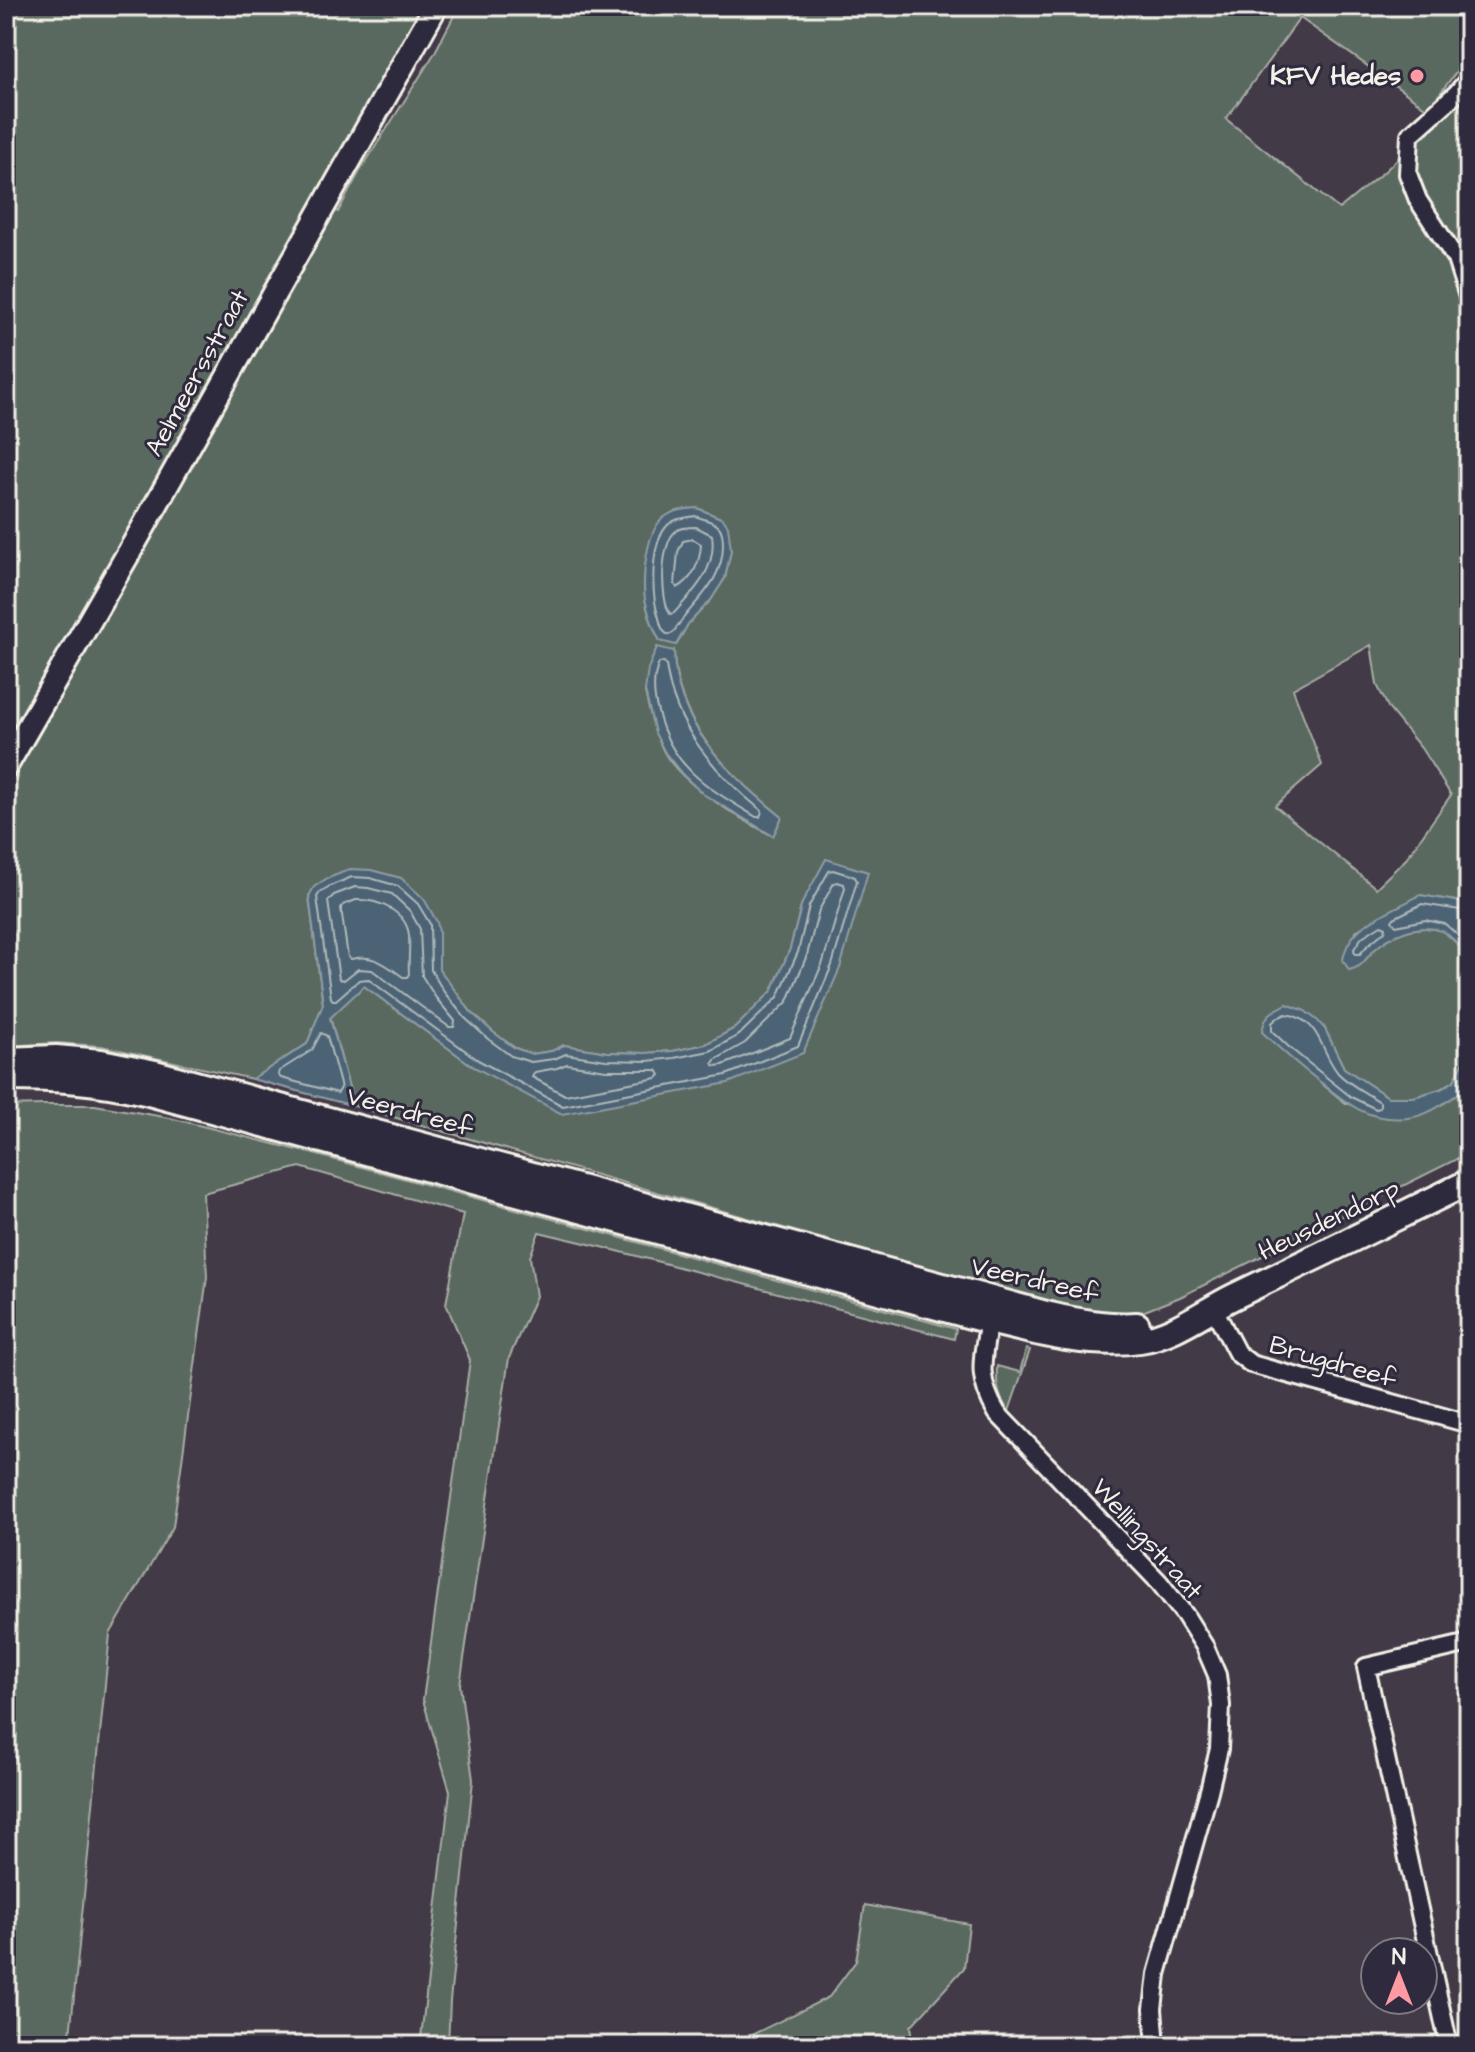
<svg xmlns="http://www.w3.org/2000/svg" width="1475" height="2052" font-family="'Architects Daughter',sans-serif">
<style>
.green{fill:#5a6960;stroke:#a7ada4;stroke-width:2;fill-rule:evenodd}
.water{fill:#4b6475;stroke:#8f9ca3;stroke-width:2}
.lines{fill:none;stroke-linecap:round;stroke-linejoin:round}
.shore{stroke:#b0b9ba;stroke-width:2}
.minor-casing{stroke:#f4f1e8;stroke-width:22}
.tertiary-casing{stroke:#f4f1e8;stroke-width:28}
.secondary-casing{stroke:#f4f1e8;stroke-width:30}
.minor{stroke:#2f2a3d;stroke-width:16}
.tertiary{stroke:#2f2a3d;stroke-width:22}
.secondary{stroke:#2f2a3d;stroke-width:24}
.poi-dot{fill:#ff9aa2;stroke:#2f2a3d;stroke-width:3}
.labels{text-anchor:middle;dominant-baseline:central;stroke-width:6;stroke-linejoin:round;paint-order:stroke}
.poi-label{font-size:26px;font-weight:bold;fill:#f4f1e8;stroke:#2f2a3d;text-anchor:end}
.street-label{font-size:26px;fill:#f4f1e8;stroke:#2f2a3d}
</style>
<rect width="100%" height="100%" fill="#433a48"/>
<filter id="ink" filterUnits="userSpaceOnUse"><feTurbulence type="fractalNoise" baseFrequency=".0125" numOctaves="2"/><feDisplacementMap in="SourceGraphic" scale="16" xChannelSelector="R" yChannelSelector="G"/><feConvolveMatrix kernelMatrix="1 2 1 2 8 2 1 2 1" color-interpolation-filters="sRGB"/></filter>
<g filter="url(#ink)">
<!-- green -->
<path class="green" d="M6,6h416l-109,194 25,12 22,-41 74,-117 25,-48h1010v49l-41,54 -128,-91 -74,101 113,90 47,-39 83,-81v579l-5,5 5,8v217l-7,4 -42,-7 -64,36 -7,38c15,-3 14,-8 24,-18 16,-16 46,-29 69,-20 9,4 19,18 27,26v98l-5,6 -10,20 -14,8 -26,8h-26l-44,-29 -19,-39 -3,55 25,20 83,7 39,-24v66l-289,144 -43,17 -44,2 -739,-210 -24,-89 34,-31 110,81 329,-14 -1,-150 -12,46 -18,42 -37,37 -29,16 -33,7 -27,2 -39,-1 -43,-7 -12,6 -20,3 -17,-6 -22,-16 -22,-20 -32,-43v-37l-130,-36 14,108 -16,40 -55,35 -151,-33 -45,-3 -50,3zM697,508l26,11 8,31 -6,28 -14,22 -23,24 -11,20 -17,-3c-11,-21 -21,-51 -13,-75 4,-10 40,-47 50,-58zM1371,645l6,40 12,24 32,39 30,47 -46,65 -29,28 -101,-82 47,-41 -29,-76zM674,651c1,73 55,123 108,166l-9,19c-33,-17 -91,-51 -109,-84 -9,-18 -15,-41 -19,-60z
M42,1105h53l75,13 144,36 642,175 -2,10 -348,-91 -67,-16 -9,25 6,39 -27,62 -49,327 13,95 -23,221 -2,45h-28l30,-255 -27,-91 47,-340 -24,-56 17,-90 -163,-47 -97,26 4,84 -34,250 -63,107 -41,412h-63v-940z
M1026,1349l4,1 -21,61c-11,-14 -13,-27 -12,-45l23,6z
M865,1905l104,19 -5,44 -53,58 3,20h-185l100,-49 27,-36z"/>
<!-- water -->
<path class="water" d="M697,508l26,11 5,7 3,24 -6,28 -14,22 -23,24 -12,21 -16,-4c-7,-13 -12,-28 -15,-42 -3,-22 1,-71 21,-83 9,-6 20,-7 31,-8z
M657,647l17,4c0,73 55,123 108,166l-9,19 -70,-42 -21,-20 -17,-21 -10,-20 -10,-42 3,-22z
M826,859l42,13 -28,96 -37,85 -75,30 -166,31 -88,-47 -110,-81 -34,32 24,88 -102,-27 55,-35 16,-40 -14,-108 5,-9 12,-8 25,-10 20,1 30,8 23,21 13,23 2,10v37l32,43 22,20 22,16 17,6 20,-3 12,-6 43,7 39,1 27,-2 33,-7 29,-16 37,-37 18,-42 12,-46z
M1420,895l41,7 8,-4v59c-7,-8 -18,-22 -27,-26 -23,-9 -53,4 -69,20 -10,10 -9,15 -24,19l-6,-10c6,-38 47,-47 77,-65z
M1287,1004l18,7 13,10 7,8 19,39 44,29h26l27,-8 13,-8 10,-20 5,-6v32c-18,11 -39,29 -61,31 -40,4 -59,-13 -89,-37 -20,-15 -38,-31 -57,-49 3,-18 9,-20 25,-28z"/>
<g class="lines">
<!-- shore -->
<path class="shore" d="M695,516c7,3 19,5 24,11 4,4 4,13 4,18 0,40 -32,57 -50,88 -2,1 -4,2 -6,1 -5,-2 -7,-11 -8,-16 -8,-23 -9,-72 7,-91 7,-9 19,-9 29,-11z
M696,527l16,8c5,34 -17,55 -38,78l-4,1c-10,-15 -10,-71 6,-83 5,-4 13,-4 20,-4z
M693,539l8,5c-1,18 -8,36 -24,44l-2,-4 3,-32 5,-11z
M664,662l2,3c8,62 49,108 96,146l-2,6h-4c-46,-28 -84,-48 -98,-105 -5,-17 -6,-33 1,-49z
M833,870l22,7 2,4 -25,84 -34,81 -72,29 -163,31 -85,-46 -110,-81 -9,1 -23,20h-3l-2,-2 -14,-101 3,-5 10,-6 22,-9 18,1 28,8 20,18 12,20 1,46 13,22 21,26 23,21 23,17 20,6 23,-3 12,-5 40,6 41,1 27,-3 36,-7 29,-16 39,-38 20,-45 11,-46 20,-35z
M837,882l7,2 1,4 -22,74 -33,76 -67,27 -8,1 -2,-3 2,-3 30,-17 43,-42 19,-46 12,-45 15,-27z
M355,887l13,1 24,6 18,17 10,18 2,47 14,22 19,23 -1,6h-5l-77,-57 -14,-1 -14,11 -5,-1 -11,-78 6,-6z
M356,900c21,-1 51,11 53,36 1,12 -1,25 0,38l-2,3h-4c-17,-12 -30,-24 -52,-18l-3,-2 -7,-49 2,-3z
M1469,907l-9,3 -38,-6 -28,14 -2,3 4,5 29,-6 20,4 24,21
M1381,925l5,2 -1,4 -17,14 -8,9h-5l-1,-5 8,-12z
M1286,1014c36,6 33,36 52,59 11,12 29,20 42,29v6l-4,1 -25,-12 -61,-49 -18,-17v-8l5,-5z
M321,1033l6,3 14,52 -3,5 -57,-15 -3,-3 1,-4 33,-21z
M567,1064l39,6h51l3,5 -3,3 -92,17 -33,-18 3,-5 22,-4z"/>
<defs>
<path id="minor" d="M1469,79l-12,14 -47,42 -2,39 10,26 38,59 13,41
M1213,1307l24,46 14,11 218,60
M989,1321c-7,40 -13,56 8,92l162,169 26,33 20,32 12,28 4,30 -2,44 -10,42 -52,183 -4,35 3,37
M1449,2046l-83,-379 103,-24"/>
<path id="tertiary" d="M6,766l129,-224 301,-536"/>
<path id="secondary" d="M6,1060l50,-2 45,4 54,11 895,242c29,7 57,12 87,10
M6,1078c51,0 90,3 139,14l844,229c50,12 99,26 151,19 34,-5 63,-28 93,-43 79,-38 157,-76 236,-115"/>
</defs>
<!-- minor casing -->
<use href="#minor" class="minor-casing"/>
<!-- tertiary casing -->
<use href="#tertiary" class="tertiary-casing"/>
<!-- secondary casing -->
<use href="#secondary" class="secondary-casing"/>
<!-- minor -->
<use href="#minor" class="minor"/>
<!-- tertiary -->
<use href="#tertiary" class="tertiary"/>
<!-- secondary -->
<use href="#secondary" class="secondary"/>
</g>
</g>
<!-- markers -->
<circle class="poi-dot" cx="1417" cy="76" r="8"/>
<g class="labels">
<!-- poi labels -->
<g class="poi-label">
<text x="1401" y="76">KFV Hedes</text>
</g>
<!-- street labels -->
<g class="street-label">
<text transform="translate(197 373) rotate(-61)">Aelmeersstraat</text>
<text transform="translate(410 1112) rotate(15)">Veerdreef</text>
<text transform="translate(1329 1220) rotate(-26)">Heusdendorp</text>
<text transform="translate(1035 1280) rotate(13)">Veerdreef</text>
<text transform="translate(1333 1362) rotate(16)">Brugdreef</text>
<text transform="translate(1147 1539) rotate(48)">Wellingstraat</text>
</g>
</g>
<!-- margin -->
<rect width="1475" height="2052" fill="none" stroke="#2f2a3d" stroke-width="32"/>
<rect x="16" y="16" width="1443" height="2020" fill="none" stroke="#f4f1e8" stroke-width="3" filter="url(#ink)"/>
<!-- north arrow -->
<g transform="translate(1399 1976)"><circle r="38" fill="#2f2a3d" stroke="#7e7a81" stroke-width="2"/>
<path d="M0-6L14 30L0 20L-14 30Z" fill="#ff9aa2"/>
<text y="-12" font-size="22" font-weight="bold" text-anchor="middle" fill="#f4f1e8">N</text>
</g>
</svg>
